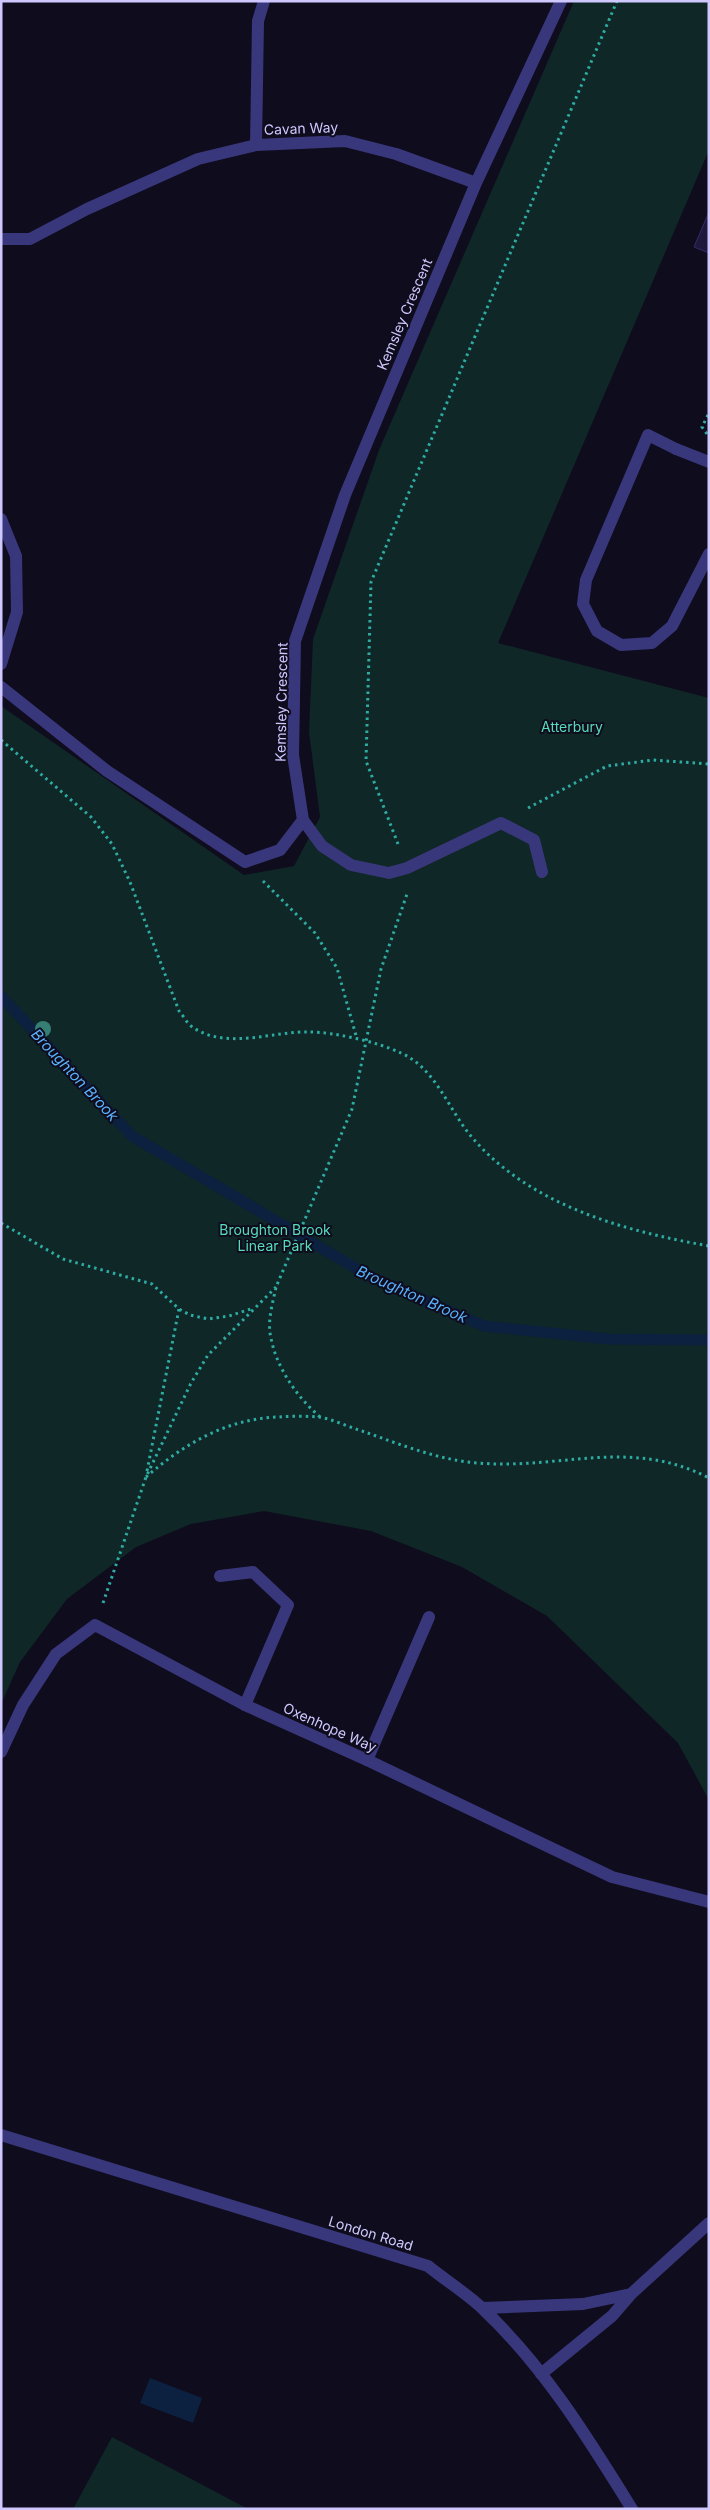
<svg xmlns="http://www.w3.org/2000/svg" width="710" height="2510" font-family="Inter,sans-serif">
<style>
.green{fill:#0f2726}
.water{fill:#0c2140}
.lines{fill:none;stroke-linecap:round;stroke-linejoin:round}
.stream{stroke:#0c2140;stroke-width:11}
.building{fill:#1f183d;stroke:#362a69}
.path{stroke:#2eaca4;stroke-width:3;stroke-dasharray:2.5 4;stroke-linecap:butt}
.service{stroke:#39377b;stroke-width:12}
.minor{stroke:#39377b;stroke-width:12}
.tree{fill:#367e73}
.labels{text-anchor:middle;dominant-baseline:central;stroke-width:4;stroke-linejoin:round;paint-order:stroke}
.street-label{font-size:14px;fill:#cec8fe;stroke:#0f0c1d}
.park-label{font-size:14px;fill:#56dcba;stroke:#0f0c1d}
.water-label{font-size:15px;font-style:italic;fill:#58b1fd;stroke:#0f0c1d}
</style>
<rect width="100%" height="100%" fill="#0f0c1d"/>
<!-- green -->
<path class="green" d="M574,1h135v149l-211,493 211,55v1102l-31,-57 -131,-127 -85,-49 -91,-36 -107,-20 -73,13 -55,23 -69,52 -47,63 -19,42v-998l243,169 50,-9 26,-49 -11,-85 4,-93 66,-189z
M112,2437l136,72h-175z"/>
<!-- water -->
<path class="water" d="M150,2378l52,20 -9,25 -53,-20z"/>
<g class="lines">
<!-- stream -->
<path class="stream" d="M1,996l131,140 237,140 115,50 124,13 101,1"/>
</g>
<!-- building -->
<path class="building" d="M709,212v41l-15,-6z"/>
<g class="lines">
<!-- path -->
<path class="path" d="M707,434l-5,-7 7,-14
M1,740l90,77 21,27 18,38 49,129c4,4 7,11 12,15 34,25 81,5 118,6 25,0 69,10 92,21 34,15 47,55 69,82 58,70 154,96 239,111
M528,808l79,-42 46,-6 56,4
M398,844l-32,-83 5,-179 246,-581
M263,881l52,52 22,35 20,71
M1,1223l62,36 89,25 27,25 11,6 18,4 21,-3 25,-8
M320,1417c-24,-21 -45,-51 -50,-84 -2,-15 3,-31 6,-46l76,-178 29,-140 26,-75
M147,1471l32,-162
M146,1477c38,-33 80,-58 132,-60 13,-1 28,-1 41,0 13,2 27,9 40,13 38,13 78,30 119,33 83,7 152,-26 231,15
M103,1603l43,-126 45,-94 17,-28 68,-68"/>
<!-- service -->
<path class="service" d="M256,145l2,-124 6,-20
M676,449l-28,-14 -62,145 -3,24 14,27 24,14 31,-2 20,-17 37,-72
M303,820l19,26 29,19 38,8 18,-5 94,-45 33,17 8,32
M220,1576l33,-4 35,33 -43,100
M367,1760l62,-143"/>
<!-- minor -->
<path class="minor" d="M1,239h29l57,-30 111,-50 58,-14 89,-4 51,13 80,29
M676,449l33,13
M1,519l15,37 1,56 -16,52
M1,687l106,84 138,91 35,-12 23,-30 -10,-65 2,-114 50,-146 131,-312 85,-182
M1,1752l22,-47 33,-51 39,-29 150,80 122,55 245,117 97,25
M1,2135l427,131c17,14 38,27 54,42 61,57 106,130 150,201
M482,2308l101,-4 48,-10
M541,2374l71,-58 19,-22 78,-71"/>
</g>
<!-- trees -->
<circle class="tree" cx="43" cy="1029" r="8"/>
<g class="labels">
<!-- street labels -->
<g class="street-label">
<text transform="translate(301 128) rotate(-2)">Cavan Way</text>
<text transform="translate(404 314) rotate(-67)">Kemsley Crescent</text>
<text transform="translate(281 702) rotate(-89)">Kemsley Crescent</text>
<text transform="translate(330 1727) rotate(24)">Oxenhope Way</text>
<text transform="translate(371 2233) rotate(17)">London Road</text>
</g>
<!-- park labels -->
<g class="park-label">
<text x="572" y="726">Atterbury</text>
<text x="275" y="1229">Broughton Brook<tspan x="275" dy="16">Linear Park</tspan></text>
</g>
<!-- water labels -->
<g class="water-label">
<text transform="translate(75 1075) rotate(47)">Broughton Brook</text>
<text transform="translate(412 1294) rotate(24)">Broughton Brook</text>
</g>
</g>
<!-- border -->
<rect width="710" height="2510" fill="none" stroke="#cec8fe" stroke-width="5"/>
</svg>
